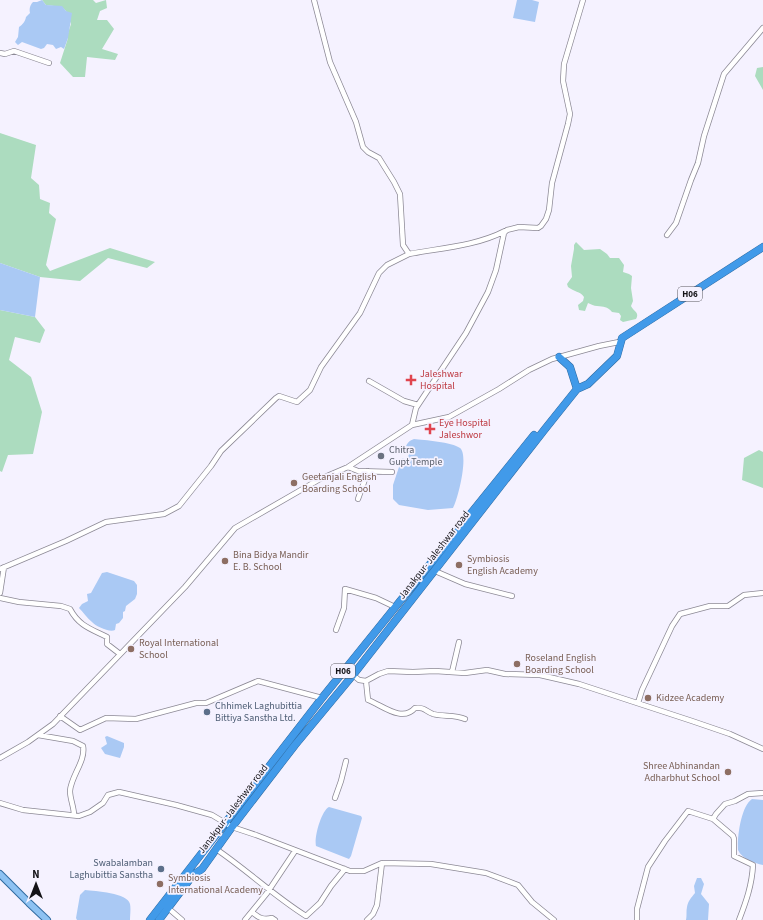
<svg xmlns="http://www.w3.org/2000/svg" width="763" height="920" font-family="'Source Sans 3',sans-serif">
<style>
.green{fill:#acdcbf}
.water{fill:#aac9f4}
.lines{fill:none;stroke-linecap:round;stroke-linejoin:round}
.minor-casing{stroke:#8c8995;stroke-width:6}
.major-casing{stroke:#316ba0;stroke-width:8}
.highway-casing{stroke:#316ba0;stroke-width:8}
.minor{stroke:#fff;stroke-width:4.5}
.major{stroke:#8dc2f2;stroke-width:6}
.highway{stroke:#419ae9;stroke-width:7}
.health-dot{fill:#e0444e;stroke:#f5f2ff;stroke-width:1.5}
.worship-dot{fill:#6b7280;stroke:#f5f2ff;stroke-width:1.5}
.education-dot{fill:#8d6e63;stroke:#f5f2ff;stroke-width:1.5}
.service-dot{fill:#5c6f8a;stroke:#f5f2ff;stroke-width:1.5}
.labels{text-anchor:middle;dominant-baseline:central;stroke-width:3.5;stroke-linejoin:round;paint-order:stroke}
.shield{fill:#f5f2ff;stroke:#58565d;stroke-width:1}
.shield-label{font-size:9px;font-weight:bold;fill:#141317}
.health-label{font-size:10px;fill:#be3a42;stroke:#f5f2ff;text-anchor:start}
.worship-label{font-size:10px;fill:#5b616d;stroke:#f5f2ff;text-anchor:start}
.education-label{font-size:10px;fill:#785e54;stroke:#f5f2ff;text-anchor:start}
.street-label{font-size:10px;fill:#141317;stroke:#f5f2ff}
.service-label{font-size:10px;fill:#4e5e75;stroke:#f5f2ff;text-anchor:start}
</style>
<rect width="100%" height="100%" fill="#f5f2ff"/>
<!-- green -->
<path class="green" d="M42,0h51l3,3 10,-3 1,8 -7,3 -3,9h10l7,9 -12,20 16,5 -3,6 -28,-3 -2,20h-12l-13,-14 8,-25v-5l3,-9 -5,-13 -4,-4 -16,-2z
M763,67v23l-8,-14 2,-8z
M0,133l36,12 -5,33 8,7 1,14 10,4 -1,10 7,6 -10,46 4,6 60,-23 45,14 -8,6 -39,-10 -28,23 -40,-4 -40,-14z
M576,242l8,8 16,-1 7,5 3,4h9l5,7 -1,7 6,2 3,2 -1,12 2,13 -2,5c2,5 9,6 5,13l-13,3 -3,-2 1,-4 -2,-3 -7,-1c-5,-6 -8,-5 -15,-6 -3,0 -6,-2 -9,-3l-3,8 -6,-1 -1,-5 5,-4 1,-4c-4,-6 -10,-5 -16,-10l-1,-3 5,-7 -1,-11 3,-17v-4z
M0,310l35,7 10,13 -5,13 -25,-6 -6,23 22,17 11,35 -9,42 -25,1 -6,17 -2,-1z
M759,450l4,2v36l-21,-8 2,-22z"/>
<!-- water -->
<path class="water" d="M42,0l4,5 16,1 4,5 6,2 -4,25 -4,11 -3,-2 -5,2 -3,-4 -6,-1 -3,4 -3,1 -19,-7 -4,3 -3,-3 3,-5 1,-10c4,-3 6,-5 7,-10l4,-4c-1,-4 0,-8 3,-11h4z
M517,0h15l7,2 -4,20 -22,-4z
M0,263l40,14 -5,40 -35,-7z
M414,439c10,1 38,3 46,9 9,7 -2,51 -7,60l-25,2 -29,-5 -6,-6v-14l9,-27 5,2 2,-6 -5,-2c2,-6 3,-11 10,-13z
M107,572l27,9 3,4v9l-2,5 -9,7 -1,5 -2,1v6l-4,5 -3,1 -1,6c-5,3 -20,-4 -23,-8 -5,-4 -9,-10 -13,-14l3,-4 6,-3 -1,-7 4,-1 11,-20z
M107,736l17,7v4l-4,11 -15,-4 -4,-6 6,-4 -2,-7z
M752,799l11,1v65c-9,-2 -21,-6 -25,-15 -1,-12 3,-44 14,-51z
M329,807l32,9 1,2 -11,38 -2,3 -33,-13c-2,-8 5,-35 13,-39z
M697,878h4l3,6 -3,10 8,10 -1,16h-22c1,-5 0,-9 1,-13 1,-6 4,-9 8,-14l-1,-7z
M85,890c10,1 43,3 45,14 1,5 0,11 0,16h-53l-1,-2 4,-23z"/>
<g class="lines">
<defs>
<path id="minor" d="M0,53l5,1 9,-3 35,12
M667,235l9,-12 15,-43 7,-17 6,-27 20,-62 39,-46
M409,254c32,-6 67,-8 96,-23
M369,381l35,20 14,4
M412,425l4,-17 50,-75 22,-41 8,-22 8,-37 3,-3 12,-3 19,1 3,-2 5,-7 3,-9 3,-27 16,-59 2,-10 -7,-33 1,-17 19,-64
M348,467l10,4 34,1
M358,499l10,-28
M0,569l66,-28 40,-19 58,-8 15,-8 32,-40 10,-15 55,-53 3,-2 18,6 13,-12 11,-23 39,-54 19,-40 8,-8 22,-11 -6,-9 -3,-51 -6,-12 -15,-24 -11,-6 -5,-5 -7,-25 -26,-60 -16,-62
M435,571l30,13 47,12
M0,593l4,-26
M0,598l19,4 42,4 9,3c9,17 21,20 37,28v7l13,10
M336,630l8,-22 1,-19 31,9 19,9
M452,672l7,-30
M353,675l6,5 7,1 13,-7 9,-3 25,1 22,-1 30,2 22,-3 18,4 35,1 39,9 113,37 38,13 33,15
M366,681l2,19c14,5 34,23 47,8 10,-1 10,3 18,6 10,3 22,0 32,5
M638,703l4,-13 30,-64 8,-12 30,-8h18l16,-11 19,-2
M60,716l20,14 26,-12 30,1 60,-16h10l52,-22 64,17
M38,735l35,6 10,5c3,15 -12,30 -13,45 0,8 4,16 4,24
M0,758l28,-16 25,-18 132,-137 50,-59 85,-49 28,-12 64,-42 37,-8 50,-28 30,-19 23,-11 47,-13 20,-4
M335,798l6,-17 5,-20
M0,803l23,7 56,6 11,-4 13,-9 5,-8 11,-3 57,13 36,10 20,12 24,8 94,36h14l18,-8 49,1 55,9 32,12 14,17 22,18
M216,849c31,21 58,47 90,67l14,-13 11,-17 14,-17
M168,908l14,12
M252,912c7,6 11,8 20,6l3,2
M245,920l22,-27 28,-42
M367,920l6,-6 4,-9 5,-42
M637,920v-11l11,-42 17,-26 23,-30 25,8
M739,920c7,-18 13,-35 14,-55l-19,-9v-17l-1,-3 -20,-17 3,-5 9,-10 10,-3 13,-7 15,-1"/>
<path id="major" d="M0,874l29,29 18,17"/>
<path id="highway" d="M559,357l11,10 7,22
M150,920l172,-222 212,-263
M159,920l34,-45 9,-6 30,-42 63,-82 58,-70 192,-246 32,-40 11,-5 29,-28 5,-18 141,-91"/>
</defs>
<!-- minor casing -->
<use href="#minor" class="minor-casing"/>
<!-- major casing -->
<use href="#major" class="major-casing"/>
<!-- highway casing -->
<use href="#highway" class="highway-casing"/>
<!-- minor -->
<use href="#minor" class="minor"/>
<!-- major -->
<use href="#major" class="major"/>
<!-- highway -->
<use href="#highway" class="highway"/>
</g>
<!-- markers -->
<g class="health-dot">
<path d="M409 374h4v4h4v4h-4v4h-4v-4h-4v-4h4z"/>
<path d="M428 423h4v4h4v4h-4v4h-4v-4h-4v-4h4z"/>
</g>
<circle class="worship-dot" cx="381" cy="456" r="4"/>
<g class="education-dot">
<circle cx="294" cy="483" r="4"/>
<circle cx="225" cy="561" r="4"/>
<circle cx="459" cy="565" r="4"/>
<circle cx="131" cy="649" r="4"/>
<circle cx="517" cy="664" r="4"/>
<circle cx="648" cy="698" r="4"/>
<circle cx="728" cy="772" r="4"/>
<circle cx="160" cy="884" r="4"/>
</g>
<g class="service-dot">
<circle cx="207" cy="712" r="4"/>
<circle cx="161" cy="869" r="4"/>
</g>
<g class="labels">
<!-- shield labels -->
<g class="shield">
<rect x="678" y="287" width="24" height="14" rx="3"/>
<rect x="331" y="664" width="24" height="14" rx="3"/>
</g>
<g class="shield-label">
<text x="690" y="294">H06</text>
<text x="343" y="671">H06</text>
</g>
<!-- health labels -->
<g class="health-label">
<text x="420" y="374">Jaleshwar<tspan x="420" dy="12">Hospital</tspan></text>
<text x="439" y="423">Eye Hospital<tspan x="439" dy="12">Jaleshwor</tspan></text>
</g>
<!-- worship labels -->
<g class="worship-label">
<text x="389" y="450">Chitra<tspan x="389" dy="12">Gupt Temple</tspan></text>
</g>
<!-- education labels -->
<g class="education-label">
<text x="302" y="477">Geetanjali English<tspan x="302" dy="12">Boarding School</tspan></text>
<text x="233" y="555">Bina Bidya Mandir<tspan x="233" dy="12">E. B. School</tspan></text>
<text x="467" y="559">Symbiosis<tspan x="467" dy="12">English Academy</tspan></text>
<text x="139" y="643">Royal International<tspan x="139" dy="12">School</tspan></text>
<text x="525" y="658">Roseland English<tspan x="525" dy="12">Boarding School</tspan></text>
<text x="656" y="698">Kidzee Academy</text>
<text x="720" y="766" text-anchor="end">Shree Abhinandan<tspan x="720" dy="12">Adharbhut School</tspan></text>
<text x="168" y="878">Symbiosis<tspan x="168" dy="12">International Academy</tspan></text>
</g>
<!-- street labels -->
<g class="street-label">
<text transform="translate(434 555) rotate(-52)">Janakpur- Jaleshwar road</text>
<text transform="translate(233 809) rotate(-53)">Janakpur- Jaleshwar road</text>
</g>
<!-- service labels -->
<g class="service-label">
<text x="215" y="706">Chhimek Laghubittia<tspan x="215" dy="12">Bittiya Sanstha Ltd.</tspan></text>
<text x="153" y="863" text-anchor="end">Swabalamban<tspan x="153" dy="12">Laghubittia Sanstha</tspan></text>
</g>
</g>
<!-- north arrow -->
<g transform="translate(36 884)" stroke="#f5f2ff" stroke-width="3" paint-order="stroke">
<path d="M0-3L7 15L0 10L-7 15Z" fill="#141317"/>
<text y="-6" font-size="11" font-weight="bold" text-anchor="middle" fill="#141317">N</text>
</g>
</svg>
